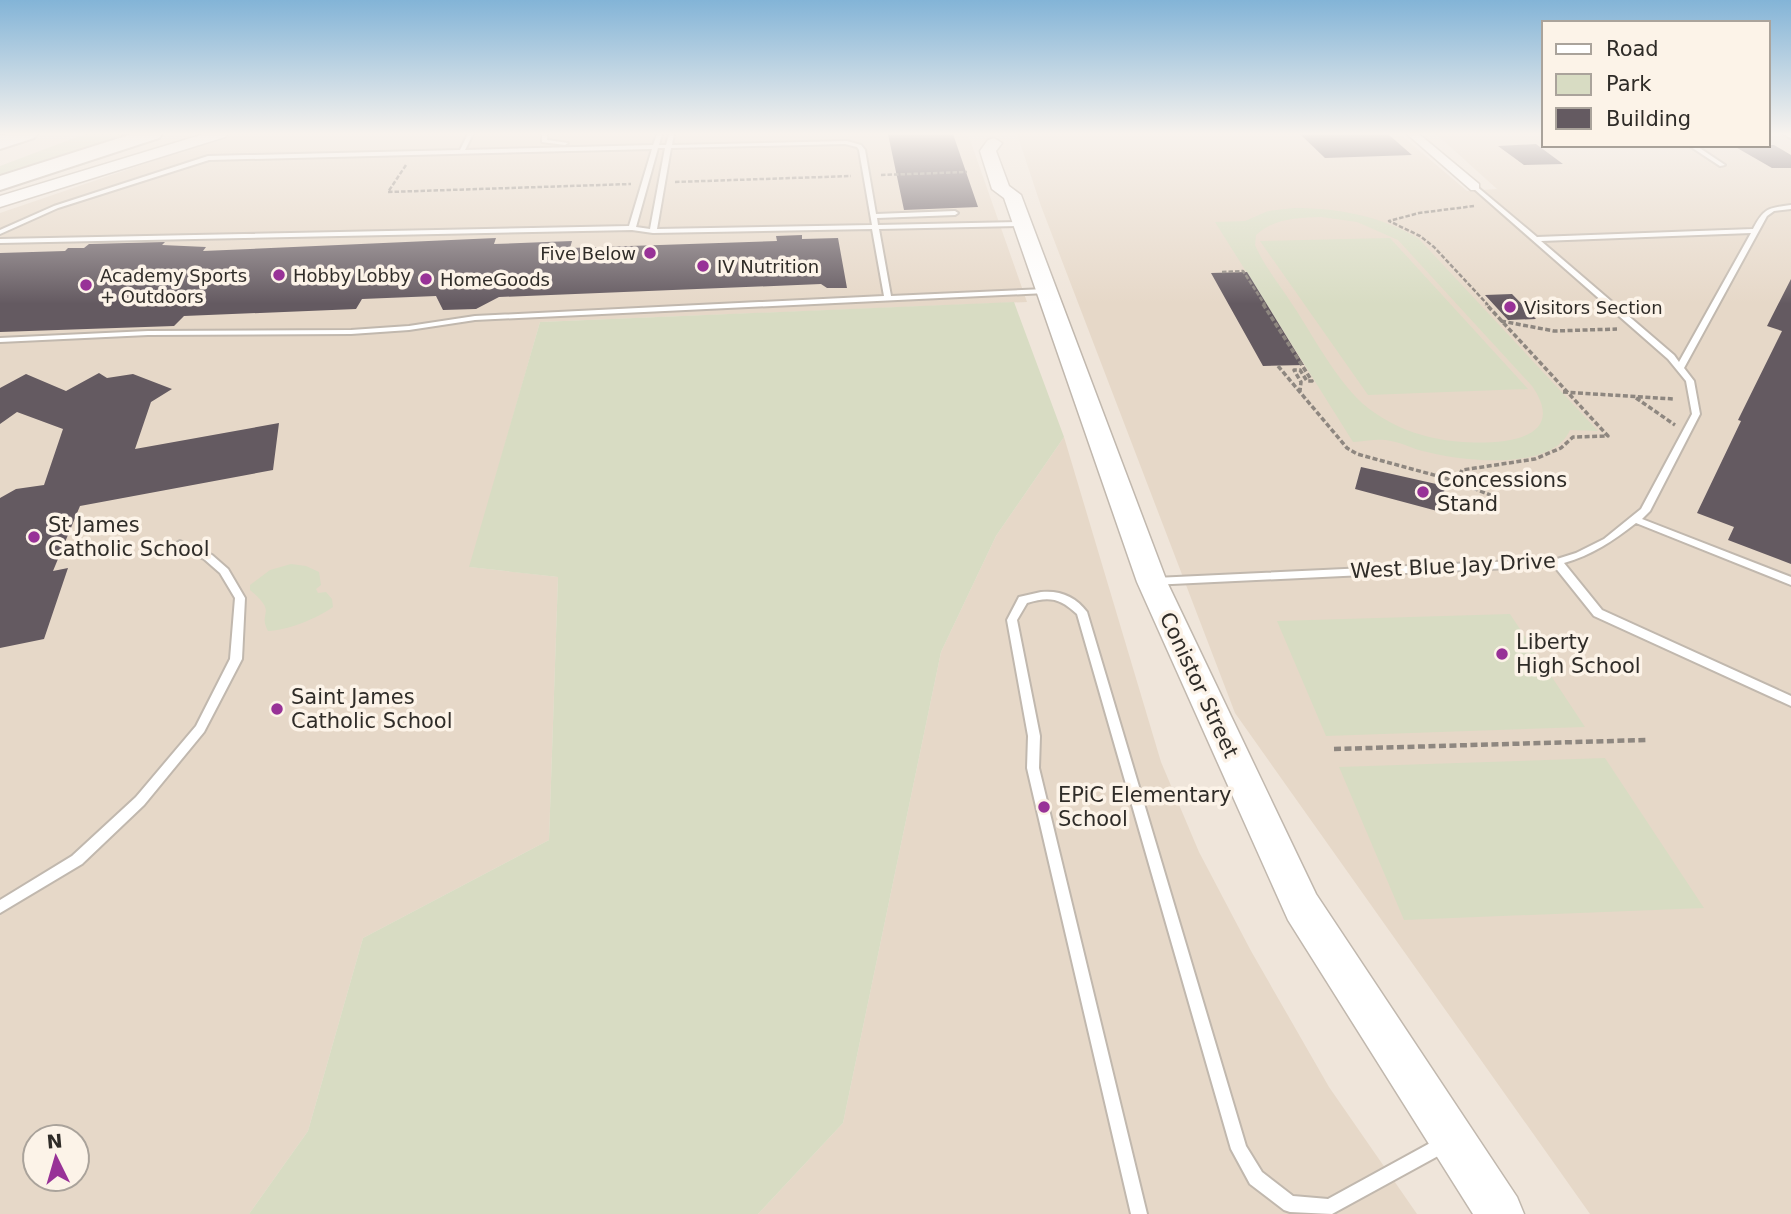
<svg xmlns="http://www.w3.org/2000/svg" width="1791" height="1214" font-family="'DejaVu Sans',sans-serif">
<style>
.built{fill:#e6d8c8;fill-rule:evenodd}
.green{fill:#d8dcc3;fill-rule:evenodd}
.building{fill:#645a61}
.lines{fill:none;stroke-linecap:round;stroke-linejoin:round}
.lane-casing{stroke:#c1b8ae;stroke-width:4}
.street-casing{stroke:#c1b8ae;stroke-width:3}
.secondary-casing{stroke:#c1b8ae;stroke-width:3}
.highway-casing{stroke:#c1b8ae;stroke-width:4}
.path-far2{stroke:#8e8780;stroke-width:2.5;stroke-dasharray:4.5 2;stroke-linecap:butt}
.path-far1{stroke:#8e8780;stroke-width:3.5;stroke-dasharray:5 2.5;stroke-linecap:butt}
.path{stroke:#8e8780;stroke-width:4.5;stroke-dasharray:7 3.5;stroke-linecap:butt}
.lane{fill:#fff;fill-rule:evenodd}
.street{fill:#fff;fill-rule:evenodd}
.secondary{fill:#fff;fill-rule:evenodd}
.highway{fill:#fff;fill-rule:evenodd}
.poi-dot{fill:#983297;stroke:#fcf3e8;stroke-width:2.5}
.labels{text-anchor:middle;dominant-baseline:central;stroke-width:7;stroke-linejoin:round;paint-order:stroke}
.far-poi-label{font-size:18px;fill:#2f2c28;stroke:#fcf3e8;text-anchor:start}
.poi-label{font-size:21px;fill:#2f2c28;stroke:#fcf3e8;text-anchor:start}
.street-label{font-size:21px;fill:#2f2c28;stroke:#fcf3e8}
</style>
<rect width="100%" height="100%" fill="#efe5da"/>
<!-- built -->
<path class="built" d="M232,134h736l59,168 -487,20 -70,245 88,10 -9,263 -186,98 -55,193 -59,83h-249v-1001zM35,1137h42v42h-42z
M1017,134h383l67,57 30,-2 -61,-55h108v11h224v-11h23v1080h-201l-355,-501 -194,-507z
M1064,437l97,325 38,90 52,99 78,136 88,127h-659l85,-91 98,-471 55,-116z"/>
<!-- green -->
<path class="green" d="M85,134h43l-128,44v-12z
M1294,208c45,0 87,8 125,31l179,192 -28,-1c-18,42 -108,31 -143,22 -12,-2 -24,-9 -36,-11 -11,-3 -26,0 -38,1l-138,-220 30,-1 23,-10zM1321,217l36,5 41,18 134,146c44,63 -57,60 -93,53 -23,-4 -45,-13 -64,-26 -34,-22 -60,-75 -83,-109 -12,-19 -28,-38 -37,-59l1,-10c19,-17 41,-17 65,-18z
M1390,238l138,151 -160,6 -108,-154z
M1014,302l50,135 -68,99 -55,116 -98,471 -85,91h-509l59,-83 55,-193 186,-98 9,-263 -89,-10 71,-245z
M291,564l15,2 13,6 2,13 -5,4 2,4 8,-1 6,7 1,8c-17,12 -45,23 -65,24 -11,-20 11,-17 -18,-41v-5l20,-15z
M1510,614l75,113 -259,9 -49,-115z
M1605,758l99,150 -300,12 -65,-153z"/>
<!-- building -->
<path class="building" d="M888,134h65l25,73 -74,3z
M1300,134h88l24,21 -87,3z
M1536,144l27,20 -39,1 -26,-19z
M1732,145h42l17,10v13h-19z
M802,235v4l36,-1 9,50h-20l-6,-4 -322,13 -23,12 -33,1 -7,-14 -74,3 -6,10 -172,7 -10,10 -174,6v-79l65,-2 3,-3h16l5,-4 76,-2 -3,3 44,2 -3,4 293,-13 -2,6 78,-3 -2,7 207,-7 -1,-5z
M1247,272l57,93 -41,1 -52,-93z
M1791,279v285l-63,-24 6,-13 -37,-14 44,-92 -3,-1 44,-89 -15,-5z
M1512,294l24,25 -28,1 -23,-25z
M99,373l8,5 26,-4 39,15 -21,13 -16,47 144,-26 -6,47 -193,36 -27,65 15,-3 -24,71 -44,9v-150l16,-9 28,-4 19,-56 -46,-17 -17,12v-36l26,-14 40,17z
M1361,467l84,19 -4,26 -86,-23z"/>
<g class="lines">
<defs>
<path id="lane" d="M468,134h5l-8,16 188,-5 4,-11h5l-3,11h7l3,-11h5l-2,11 175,-4 14,4 4,5 11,64 79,-3 3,2 -3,2 -78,3 1,7 144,-3 3,2 -3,2 -143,3 12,67 155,-7 4,2 -4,2 -571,27 -66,10 -58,4 -203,1 -148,7v-4l148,-7 203,-1 58,-4 66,-10 409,-20 -12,-67 -219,4 -21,-3 -632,13v-4l629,-13 23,-77 -443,11 -151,48 -58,26v-4l54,-24 154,-50 252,-6zM845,144l12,3 2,3 13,75 -215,4 14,-81zM658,148h7l-15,81 -14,-2z
M542,134h5v6l21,3 -3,2 -23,-3z
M1783,134h8v4z
M1688,145h7l30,20 -5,1z
M1475,185l62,52 216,-8c11,-21 15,-21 38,-24v4l-17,2 -7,5 -83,152 10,13 6,33 -50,97 -8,8 149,58v8l-155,-62c-23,18 -44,32 -72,40l38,47 189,86v10l-197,-90 -40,-50 -403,19 -1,-3 5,-4 402,-19 19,-6 28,-14 37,-30 51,-95 -6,-33 -18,-22 -195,-171 -1,-1zM1751,233l-72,129 -5,-7 -133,-114z
M180,541l32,14 16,14 17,29 -3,61 -38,73 -60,73 -62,59 -82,49v-13l72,-44 64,-59 60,-71 34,-67 5,-61 -15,-25 -16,-14 -27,-13 -2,-2z
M1041,592c19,-2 35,5 46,20l159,534 16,26 31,24 35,3 115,-63 6,2 2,6 -2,6 -117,64 -42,-2 -6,-2 -34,-26 -19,-35 -154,-535c-17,-16 -28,-18 -50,-11l-10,17 23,116 -1,32 108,446h-16l-104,-446 1,-32 -21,-116 12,-23z"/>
<path id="street" d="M1407,134h12l60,50v6h-8z"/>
<path id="secondary" d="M204,134h23l-2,3 -225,70v-11z
M994,138l8,5 -6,8 13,35 12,9 146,387 149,312 201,303 7,17h-51l-185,-294 -151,-338 -133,-384 -12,-9 -12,-38 8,-11z"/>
<path id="highway" d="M8,134h29l-3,4 -34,11v-13z
M132,134h30l-3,4 -159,52v-14z"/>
</defs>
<!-- lane casing -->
<use href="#lane" class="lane-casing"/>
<!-- street casing -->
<use href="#street" class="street-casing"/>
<!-- secondary casing -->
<use href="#secondary" class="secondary-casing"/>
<!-- highway casing -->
<use href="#highway" class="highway-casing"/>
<!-- path-far2 -->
<path class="path-far2" d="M406,165l-18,27 243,-8
M881,175l86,-3
M675,182l176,-6
M1474,206l-55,7 -30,8 31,15 14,11 54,58
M1222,272l21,-1 22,34"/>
<!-- path-far1 -->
<path class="path-far1" d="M1263,304l49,77h-5l-7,-11h-6l7,12 -1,9
M1501,321l53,10 63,-2
M1278,366l69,82 10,6 99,27 44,18
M1563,392l111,7
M1636,398l39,27
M1456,481l6,-11 73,-11 26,-11 12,-11 35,-1 -122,-132"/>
<!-- path -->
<path class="path" d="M1334,749l312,-9"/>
<!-- lane -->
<use href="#lane" class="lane"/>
<!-- street -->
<use href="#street" class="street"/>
<!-- secondary -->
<use href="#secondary" class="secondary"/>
<!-- highway -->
<use href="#highway" class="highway"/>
</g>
<!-- sky -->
<linearGradient id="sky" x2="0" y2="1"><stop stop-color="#83b4d7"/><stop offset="0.44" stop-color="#f8f3ee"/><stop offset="1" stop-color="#f8f3ee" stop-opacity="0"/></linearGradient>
<rect width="1791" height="304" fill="url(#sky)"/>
<!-- markers -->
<g class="poi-dot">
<circle cx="650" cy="253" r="7"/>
<circle cx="703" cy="266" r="7"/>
<circle cx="279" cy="275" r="7"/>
<circle cx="426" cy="279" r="7"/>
<circle cx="86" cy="285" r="7"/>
<circle cx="1510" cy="307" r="7"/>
<circle cx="1423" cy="492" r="7"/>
<circle cx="34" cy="537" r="7"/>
<circle cx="1502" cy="654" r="7"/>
<circle cx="277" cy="709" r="7"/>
<circle cx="1044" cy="807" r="7"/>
</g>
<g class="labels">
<!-- far-poi labels -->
<g class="far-poi-label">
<text x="636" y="253" text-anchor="end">Five Below</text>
<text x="717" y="266">IV Nutrition</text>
<text x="100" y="275">Academy Sports<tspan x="100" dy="21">+ Outdoors</tspan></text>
<text x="293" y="275">Hobby Lobby</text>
<text x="440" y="279">HomeGoods</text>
<text x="1524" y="307">Visitors Section</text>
</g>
<!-- poi labels -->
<g class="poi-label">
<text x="1437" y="480">Concessions<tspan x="1437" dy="24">Stand</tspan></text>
<text x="48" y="525">St James<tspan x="48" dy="24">Catholic School</tspan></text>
<text x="1516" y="642">Liberty<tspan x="1516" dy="24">High School</tspan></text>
<text x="291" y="697">Saint James<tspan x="291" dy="24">Catholic School</tspan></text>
<text x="1058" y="795">EPiC Elementary<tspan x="1058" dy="24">School</tspan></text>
</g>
<!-- street labels -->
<g class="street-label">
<text transform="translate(1453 566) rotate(-3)">West Blue Jay Drive</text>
<text transform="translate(1199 685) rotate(65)">Conistor Street</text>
</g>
</g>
<!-- legend -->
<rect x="1542" y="21" width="228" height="126" fill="#fcf3e8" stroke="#aaa39b" stroke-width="2"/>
<rect x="1556" y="44" width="35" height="10" fill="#ffffff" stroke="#aaa39b" stroke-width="2"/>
<text x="1606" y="56" font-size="21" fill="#2f2c28">Road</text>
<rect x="1556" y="74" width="35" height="21" fill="#d8dcc3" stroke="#aaa39b" stroke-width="2"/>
<text x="1606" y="91" font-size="21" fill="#2f2c28">Park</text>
<rect x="1556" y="108" width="35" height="21" fill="#645a61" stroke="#aaa39b" stroke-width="2"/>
<text x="1606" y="126" font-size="21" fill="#2f2c28">Building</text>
<!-- north arrow -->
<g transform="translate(56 1158) rotate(355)"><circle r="33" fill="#fcf3e8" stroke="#aaa39b" stroke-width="2"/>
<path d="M0-5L12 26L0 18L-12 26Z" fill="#983297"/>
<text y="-10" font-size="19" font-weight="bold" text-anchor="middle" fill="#2f2c28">N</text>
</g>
</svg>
